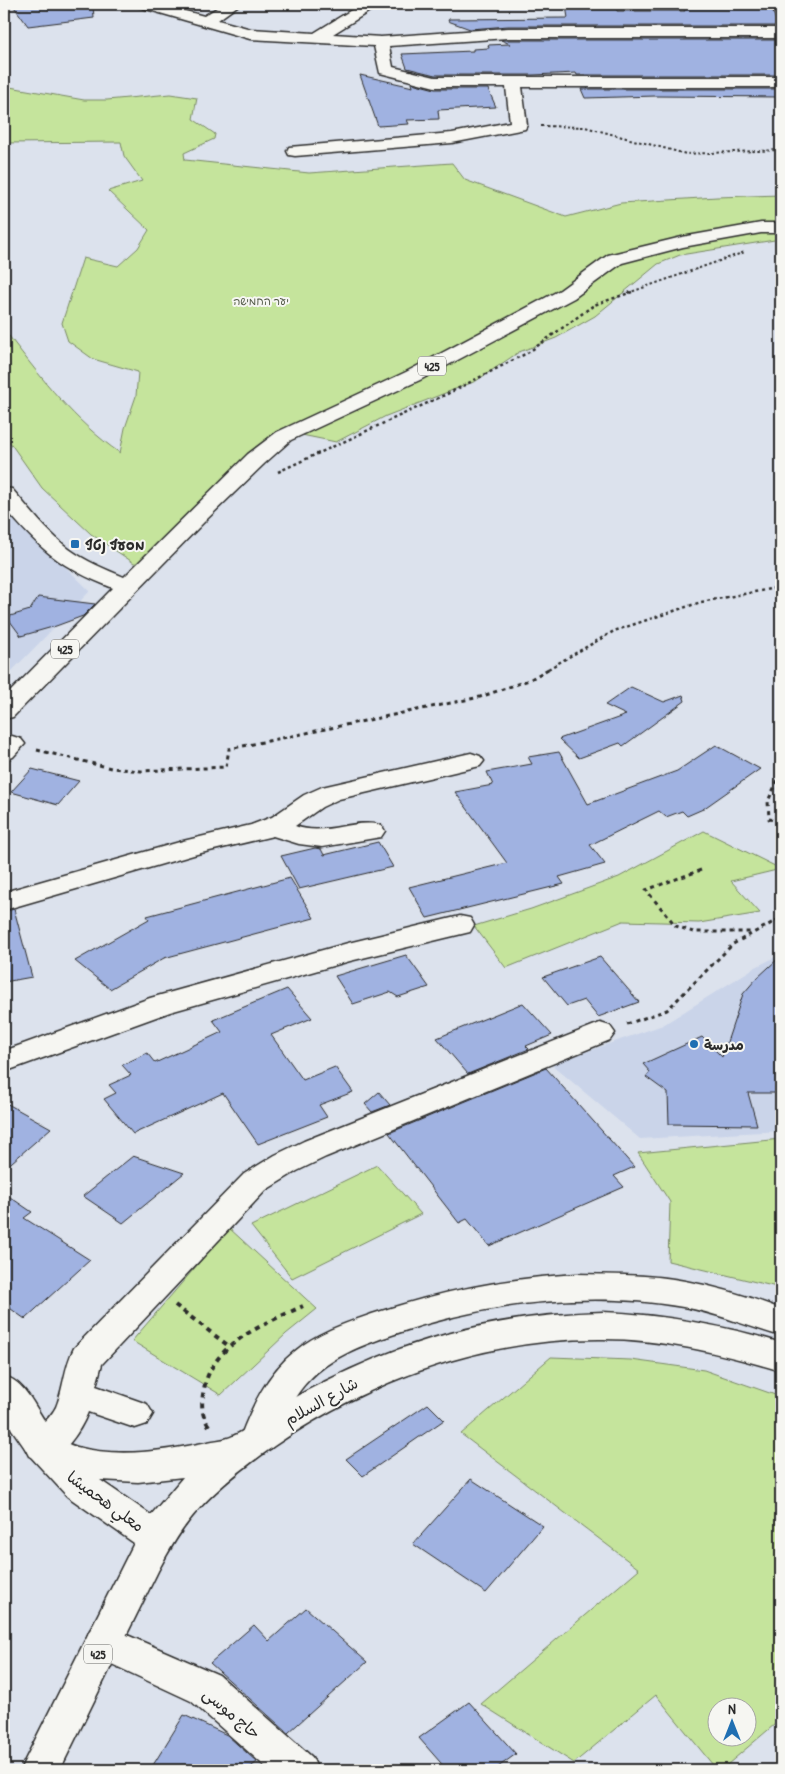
<svg xmlns="http://www.w3.org/2000/svg" width="785" height="1774" font-family="'Patrick Hand','Playpen Sans Arabic','Playpen Sans Hebrew',sans-serif">
<style>
.built{fill:#cad4e9}
.green{fill:#c5e49c;stroke:#788864;fill-rule:evenodd}
.building{fill:#a0b2e1;stroke:#2b2b2b}
.lines{fill:none;stroke-linecap:round;stroke-linejoin:round}
.minor-casing{stroke:#2b2b2b;stroke-width:3}
.major-casing{stroke:#2b2b2b;stroke-width:3}
.path-far3{stroke:#2b2b2b;stroke-width:2;stroke-dasharray:2.5 2.5;stroke-linecap:butt}
.path-far2{stroke:#2b2b2b;stroke-width:2.5;stroke-dasharray:3 3;stroke-linecap:butt}
.path-far1{stroke:#2b2b2b;stroke-width:3;stroke-dasharray:4 4;stroke-linecap:butt}
.path{stroke:#2b2b2b;stroke-width:4;stroke-dasharray:5 5;stroke-linecap:butt}
.minor{fill:#f6f6f2;fill-rule:evenodd}
.major{fill:#f6f6f2;fill-rule:evenodd}
.poi-dot{fill:#1f6fb2;stroke:#f6f6f2;stroke-width:2}
.labels{text-anchor:middle;dominant-baseline:central;stroke-width:4;stroke-linejoin:round;paint-order:stroke}
.far-park-label{font-size:11px;fill:#525947;stroke:#f6f6f2}
.shield{fill:#f6f6f2;stroke:#686867;stroke-width:1}
.shield-label{font-size:12px;font-weight:bold;fill:#2b2b2b}
.poi-label{font-size:14px;font-weight:bold;fill:#2b2b2b;stroke:#f6f6f2;text-anchor:start}
.near-street-label{font-size:16px;fill:#2b2b2b;stroke:#f6f6f2}
</style>
<rect width="100%" height="100%" fill="#dce2ed"/>
<filter id="ink" filterUnits="userSpaceOnUse"><feTurbulence type="fractalNoise" baseFrequency=".02" numOctaves="2"/><feDisplacementMap in="SourceGraphic" scale="10" xChannelSelector="R" yChannelSelector="G"/><feConvolveMatrix kernelMatrix="1 2 1 2 8 2 1 2 1" color-interpolation-filters="sRGB"/></filter>
<g filter="url(#ink)">
<!-- built -->
<path class="built" d="M4,507l86,84 -86,88z
M781,954v177l-141,8 -89,-75 112,-39 91,-57z"/>
<!-- green -->
<path class="green" d="M4,86l80,14h23l63,-6 27,4 -4,21 22,15 -1,5 -30,14 1,7 124,13 143,-10 13,17 101,37 55,-14 96,-6 64,-2v44l-101,16 -22,9 -63,52 -39,22 -37,14 -43,29 -90,35 -50,26 -49,-10 -130,134 -23,-3 -43,-29 -49,-46 -38,-54v-101l5,3c33,43 66,86 111,117l5,-25 11,-32 2,-24 -45,-13 -25,-18 -6,-18 21,-65 35,8 20,-18 11,-18 -41,-39 34,-10 -18,-25 -3,-14 -117,1z
M704,831l77,38 -50,12 29,32 -61,10 -76,-2 -117,47 -32,-42 57,-17 88,-32z
M781,1139v149l-113,-27 2,-59 -32,-49z
M377,1165l44,49 -129,64 -41,-52z
M229,1228l88,81 -31,25 -65,61 -89,-54z
M551,1357l80,3 73,10 77,27v322l-60,51h-4l-61,-75 -82,68 -93,-59 158,-135 -178,-135zM748,1706v30h-30v-30z"/>
<!-- building -->
<path class="building" d="M12,4h81l1,14 -66,8z
M714,4h56l8,22h-270l-38,3 -22,-8 1,-2 119,-1 -2,-12h50l1,5h68l-2,-5h31z
M501,40h280v35h-204l-1,-2 -43,2h-98l-28,-7 -5,-14 71,-3v-2l16,-1 -1,-3 22,-1z
M360,75l53,12 -1,-4 23,6h53l8,18 -58,3 1,9 -32,1 2,4 -31,2z
M581,89h200v8l-125,-1 -71,2z
M38,597l57,7 -12,12 -27,10 -35,10 -14,-19 23,-7z
M631,687l33,15 19,-7 2,6 -62,45 -3,-3 -41,15 -20,-19 67,-24 -21,-10z
M716,745l44,24 -57,40 -16,7 -5,-5 -16,6 -7,-6 -69,34 15,19 -46,13 5,7 -137,34 -18,-31 98,-24 -52,-71 38,-7 -6,-13 45,-8 -4,-7 31,-5 29,52 89,-33z
M32,769l47,12 -21,24 -47,-13z
M378,842l15,25 -94,22 -18,-33 34,-8 6,1 3,6z
M290,878l24,40 -150,40 -54,31 -35,-28 74,-42 -2,-3z
M14,909l18,68 -28,5v-70z
M406,955l23,32 -31,10 -8,-5 -37,12 -18,-28z
M781,956v137h-33l9,32 -88,-1 -1,-31 -22,-16 4,-5 -7,-8 59,-27 20,20 21,-63 13,-15z
M600,957l39,45 -41,15 -14,-17 -17,6 -24,-29z
M287,989l25,29 -41,17 32,45 32,-13 18,25 -34,13 8,12 -69,27 -35,-51 -90,41 -29,-35 12,-6 -7,-8 22,-10 -9,-10 25,-12 8,10 67,-31 -9,-12z
M523,1003l29,32 -26,11 3,3 -61,25 -31,-36z
M546,1068l88,99 -20,9 10,11 -135,59 -22,-27 -8,4 -70,-90z
M379,1092l11,13 -18,7 -7,-8z
M4,1102l47,26 -47,41z
M133,1156l51,17 -61,50 -40,-27z
M4,1193l28,19 -8,6 66,42 -65,59 -21,-15z
M428,1404l16,16 -81,56 -17,-17z
M471,1479l72,47 -57,67 -73,-49z
M306,1608l61,54 -79,71 -78,-70 44,-38 15,16z
M469,1702l47,52 -22,16h-47l-28,-32z
M184,1715l43,20 30,27 -10,8h-97z"/>
<g class="lines">
<defs>
<path id="minor" d="M137,4h22l45,12 19,-12h17l-22,16 33,9 63,4 47,-29h17l-2,3 -43,27 48,3 127,-9h273v10h-273l-119,8 4,21 42,10h346v10h-259l5,38 -2,4 -73,14 -157,13 -6,-1 -2,-4 2,-4 163,-14 58,-11 -4,-35h-71l-55,-14 -6,-27 -124,-7 -111,-32z
M12,736l9,3 4,5 -12,13 -9,3v-22z
M471,753l9,3 4,5 -4,5 -141,33 -17,8 -27,19c30,11 58,-8 86,-1l4,6 -4,6 -59,10 -23,-3 -26,-8 -76,18 -193,56v-18l179,-51 68,-16 21,-8 32,-22 18,-8z
M460,916l10,2 4,7 -4,7 -120,29 -180,51 -166,60v-21l146,-53 198,-55z
M600,1023l10,3 5,7 -5,7 -284,117 -29,14 -31,19 -164,174 -6,22 51,18 6,10 -6,10 -12,4 -47,-16c-6,16 -27,51 -47,48 -4,0 -8,-2 -12,-4l-5,-10c8,-16 24,-23 32,-39 8,-19 8,-40 18,-59l170,-174 31,-19 29,-14z
M577,1274c36,1 72,0 108,7 33,6 65,16 96,28v27c-33,-9 -63,-23 -98,-29 -97,-17 -199,-4 -291,28 -30,10 -61,22 -83,45 -20,20 -26,44 -38,68l-13,5 -13,-5 -5,-10c12,-32 27,-64 54,-86 22,-19 52,-29 78,-38 72,-24 130,-35 205,-40z
M104,1625l115,50 93,82 6,13h-49l-78,-69 -101,-47 -5,-12 5,-12z"/>
<path id="major" d="M761,223h20v10h-20l-78,14 -61,16 -48,35 -154,82 -129,60 -27,24 -58,56 -193,197 -9,2v-21l109,-110c-54,-21 -72,-38 -109,-81v-19l8,1c18,21 35,43 57,60 16,12 36,20 55,28l124,-123 29,-22 129,-60 154,-82 48,-35 74,-18z
M603,1312c56,2 125,14 178,31v28c-57,-17 -118,-32 -178,-32 -118,-1 -232,40 -329,107 -27,19 -55,40 -77,65 -16,18 -28,39 -39,60l-98,199h-40l114,-227 -67,-47 -36,-39 -27,-39v-42c33,9 35,61 73,71 41,11 89,4 131,-5 8,-2 18,-2 25,-6 15,-6 27,-19 41,-27 34,-20 69,-37 105,-52 71,-29 148,-43 224,-45zM183,1477l-32,38 -51,-35 38,2z"/>
</defs>
<!-- minor casing -->
<use href="#minor" class="minor-casing"/>
<!-- major casing -->
<use href="#major" class="major-casing"/>
<!-- path-far3 -->
<path class="path-far3" d="M541,126l44,1 101,27 95,-4
M628,293l117,-41"/>
<!-- path-far2 -->
<path class="path-far2" d="M278,472l171,-79 80,-41 65,-47 38,-13
M548,669l66,-38 87,-29 80,-15"/>
<!-- path-far1 -->
<path class="path-far1" d="M37,750l74,18 30,3 85,-4 3,-18 251,-52 49,-17 21,-12
M781,773l-13,28 1,18 12,2
M701,870l-55,20 30,36 17,6h60
M627,1024l40,-14 66,-66 48,-26"/>
<!-- path -->
<path class="path" d="M175,1305l55,42
M209,1426c-8,-11 -8,-23 -5,-37 8,-46 61,-65 99,-83"/>
<!-- minor -->
<use href="#minor" class="minor"/>
<!-- major -->
<use href="#major" class="major"/>
</g>
</g>
<!-- markers -->
<g class="poi-dot">
<rect x="70" y="539" width="10" height="10" rx="2.5"/>
<circle cx="694" cy="1044" r="5"/>
</g>
<g class="labels">
<!-- far-park labels -->
<g class="far-park-label">
<text x="261" y="301">יער החמישה</text>
</g>
<!-- shield labels -->
<g class="shield">
<rect x="418" y="356.5" width="28" height="19" rx="4"/>
<rect x="51" y="639.5" width="28" height="19" rx="4"/>
<rect x="84" y="1644.5" width="28" height="19" rx="4"/>
</g>
<g class="shield-label">
<text x="432" y="366">425</text>
<text x="65" y="649">425</text>
<text x="98" y="1654">425</text>
</g>
<!-- poi labels -->
<g class="poi-label">
<text x="85" y="544">מסעף נטף</text>
<text x="704" y="1044">مدرسة</text>
</g>
<!-- near-street labels -->
<g class="near-street-label">
<text transform="translate(321 1401) rotate(-29)">شارع السلام</text>
<text transform="translate(106 1501) rotate(36)">معلي هحميشا</text>
<text transform="translate(232 1713) rotate(40)">حاج موسى</text>
</g>
</g>
<!-- margin -->
<rect width="785" height="1774" fill="none" stroke="#f6f6f2" stroke-width="20"/>
<rect x="10" y="10" width="765" height="1754" fill="none" stroke="#2b2b2b" stroke-width="2" filter="url(#ink)"/>
<!-- north arrow -->
<g transform="translate(732 1722)"><circle r="24" fill="#f6f6f2" stroke="#a5a5a2"/>
<path d="M0-4L9 19L0 12L-9 19Z" fill="#1f6fb2"/>
<text y="-8" font-size="14" font-weight="bold" text-anchor="middle" fill="#2b2b2b">N</text>
</g>
</svg>
